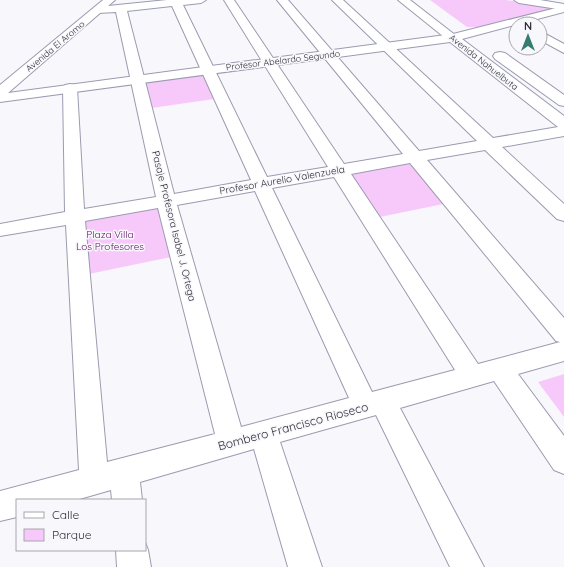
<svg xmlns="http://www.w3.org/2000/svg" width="564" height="567" font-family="Quicksand,sans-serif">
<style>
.green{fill:#f7c9fa}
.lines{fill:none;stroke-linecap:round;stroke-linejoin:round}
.minor-casing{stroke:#9a9bb0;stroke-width:2}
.tertiary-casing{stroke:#9a9bb0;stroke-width:2}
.minor{fill:#fff;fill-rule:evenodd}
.tertiary{fill:#fff;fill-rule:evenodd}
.labels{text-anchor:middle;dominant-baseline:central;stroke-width:3;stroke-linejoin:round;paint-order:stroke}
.far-street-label{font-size:9px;fill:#2c2c35;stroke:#f8f8fc}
.street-label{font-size:10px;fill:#2c2c35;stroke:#f8f8fc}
.park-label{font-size:10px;fill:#610b69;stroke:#f8f8fc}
.near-street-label{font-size:12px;fill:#2c2c35;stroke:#f8f8fc}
</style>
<rect width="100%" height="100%" fill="#f8f8fc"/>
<!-- green -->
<path class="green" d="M430,0h76l49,8 -74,19h-14z
M207,70l14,28 -76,11 -7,-30z
M415,157l38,45 -83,17 -31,-49z
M166,201l15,54 -102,21 -4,-59z
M564,374v43l-26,-35z"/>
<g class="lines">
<defs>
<path id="minor" d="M167,0h39l-5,3 -18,2 84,172 61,-10 -104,-167h10l110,164 59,-10 -126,-154h11l131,151 58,-10 -145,-141h11l150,138 71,-12v10l-62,11 62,57v17l-7,-2 -72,-69 -58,10 137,158v43l-46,13 46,62v38l-10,-4 -60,-89 -94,27 84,159h-34l-74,-152 -96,27 42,125h-34l-34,-118 -114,33 2,18h-30l-1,-10 -35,10h-59v17l-17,4v-30l79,-21 -13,-245 -66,11v-12l65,-12 -2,-124 2,-3 5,-1 5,1 2,3 7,121 72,-12 -40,-185 -18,1 -6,-3 6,-3zM172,6l79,174 -77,14 -47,-183zM410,163l146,178 4,1 -82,22 -127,-190zM334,177l121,193 -83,22 -100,-204zM255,191l94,207 -108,29 -64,-222zM158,208l57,226 -108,28 -22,-241z
M398,0h12l49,38 -2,3h-8z
M514,0h26l24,4v6l-45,-7z
M540,31l24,13v9l-24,-13z
M145,542l3,8 3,17h-34l-1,-17h29z"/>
<path id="tertiary" d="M103,0h12l-107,93 445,-59 111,-28v6l-102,27 102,77v13l-6,-2 -108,-85 -450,60v-17z
M500,52l5,1 59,42v11l-5,-1 -64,-46 -2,-3 2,-3z"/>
</defs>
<!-- minor casing -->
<use href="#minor" class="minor-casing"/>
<!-- tertiary casing -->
<use href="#tertiary" class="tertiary-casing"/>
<!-- minor -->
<use href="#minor" class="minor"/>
<!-- tertiary -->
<use href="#tertiary" class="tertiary"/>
</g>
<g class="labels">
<!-- far-street labels -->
<g class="far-street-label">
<text transform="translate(55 46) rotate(-40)">Avenida El Aromo</text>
<text transform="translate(283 60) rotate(-7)">Profesor Abelardo Segundo</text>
<text transform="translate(484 62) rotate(38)">Avenida Nahuelbuta</text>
</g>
<!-- street labels -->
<g class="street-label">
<text transform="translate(282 180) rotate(-10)">Profesor Aurelio Valenzuela</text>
<text transform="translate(174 226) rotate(76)">Pasaje Profesora Isabel J. Ortega</text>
</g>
<!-- park labels -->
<g class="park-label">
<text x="110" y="234">Plaza Villa<tspan x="110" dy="12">Los Profesores</tspan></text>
</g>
<!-- near-street labels -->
<g class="near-street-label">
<text transform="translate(293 426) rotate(-15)">Bombero Francisco Rioseco</text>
</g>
</g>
<!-- legend -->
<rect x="16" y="499" width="130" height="52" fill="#f8f8fc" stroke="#a6a6ac"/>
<rect x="24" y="512" width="20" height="6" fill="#ffffff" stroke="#a6a6ac"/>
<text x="52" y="519" font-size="12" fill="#2c2c35">Calle</text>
<rect x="24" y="529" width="20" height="12" fill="#f7c9fa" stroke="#a6a6ac"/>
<text x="52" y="539" font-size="12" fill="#2c2c35">Parque</text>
<!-- north arrow -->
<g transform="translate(528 36)"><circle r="19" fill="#f8f8fc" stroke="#a6a6ac"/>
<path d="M0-3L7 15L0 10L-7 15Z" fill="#387c70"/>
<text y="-6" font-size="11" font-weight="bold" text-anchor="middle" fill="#2c2c35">N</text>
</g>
</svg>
